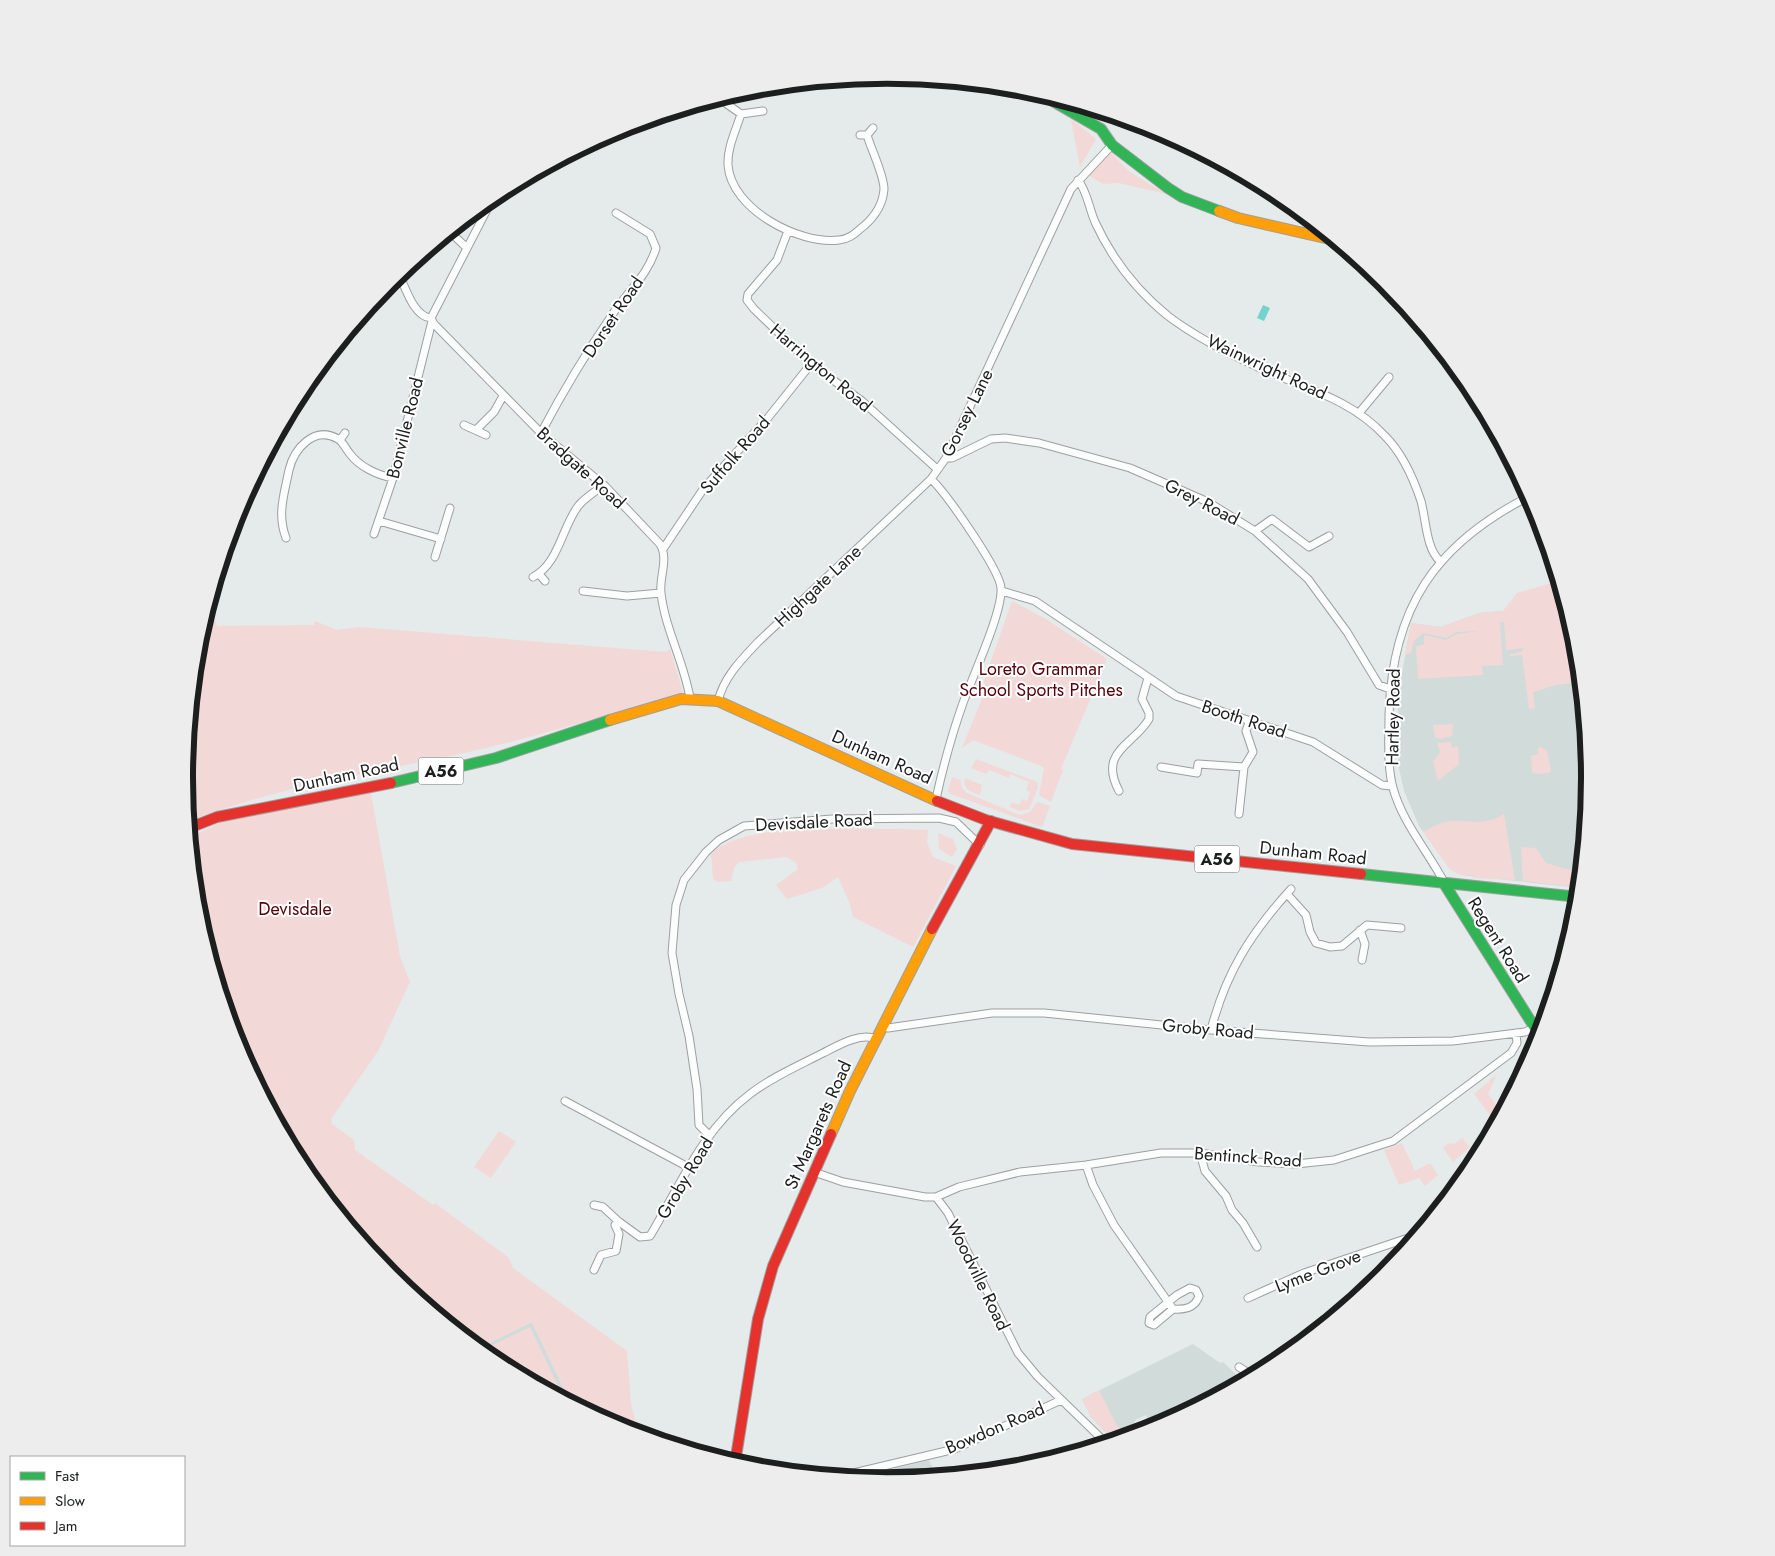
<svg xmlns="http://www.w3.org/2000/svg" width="1775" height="1556" font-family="Jost,sans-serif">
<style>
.built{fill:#d1dbda}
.green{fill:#f2d9d7}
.water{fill:#73d4cf}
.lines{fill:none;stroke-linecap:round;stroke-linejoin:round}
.street-casing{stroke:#9da0a0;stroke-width:9}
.fast-casing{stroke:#9da0a0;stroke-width:12}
.slow-casing{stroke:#9da0a0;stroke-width:12}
.jam-casing{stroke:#9da0a0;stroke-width:12}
.street{stroke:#fbfcfc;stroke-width:7}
.fast{stroke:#30b455;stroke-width:10}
.slow{stroke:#ff9f0a;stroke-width:10}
.jam{stroke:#e5322d;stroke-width:10}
.labels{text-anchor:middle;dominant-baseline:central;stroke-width:4;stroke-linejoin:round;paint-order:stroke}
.shield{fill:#fff;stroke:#616262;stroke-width:1}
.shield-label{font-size:16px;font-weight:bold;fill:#1d1f1f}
.street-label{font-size:18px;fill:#1d1f1f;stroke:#fff}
.park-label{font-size:18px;fill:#57000a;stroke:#fff}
.rim{fill:none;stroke:#1d1f1f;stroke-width:6}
</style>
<rect width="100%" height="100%" fill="#e5eaea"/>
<!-- built -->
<path class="built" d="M1563,595l14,46 13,137 -10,110 -119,-13 -11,-6 -31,-43 -15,-35 -5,-23 -1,-73 13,-72 30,4 38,-14 24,-2z
M532,1322l38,80 -73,-40 -18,-14z
M1193,1344l27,19 3,-1 20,19 -87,47h-3l-7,-13 -9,4 -17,19 -6,3 -23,-24 -9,-18z
M929,1460l7,16 -49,5 -30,-3z"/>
<!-- green -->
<path class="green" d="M1071,119l25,20 -16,28z
M1105,147l25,25 36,22 -47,-11 -16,1 -15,-9z
M1559,581l18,60 4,41 -25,3 -23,7 2,16 -6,1 -7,-54 -12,1v-2l13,-3v-3l-17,2 -2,-28h-4l3,43 -21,1 1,9 -65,4 -2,-33 8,-1v-10l22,5 11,-6 21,-3 -22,1 -9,6 -24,-5 -10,9 -2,11 -6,2 6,-32 30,4 38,-14 24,-2 14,-18z
M1012,601l32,17 63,41 -46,110 2,1 -12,32 -12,-7 5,-28 -71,-27 -11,8 24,-59 -2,-8z
M209,605l8,21 97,-1 1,-4 22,9 22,-3 306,25 5,-3 13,44c-65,18 -131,39 -197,55 -99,23 -202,36 -297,73l-4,-43 13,-137z
M1453,724l-1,12 -12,3 -5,-2 -2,-12z
M1451,742l1,6 6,-2 1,18 -21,17 -5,-19 7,-10 -3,-9z
M1541,747l6,4 4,19 -2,3 -12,1 -5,-2 -1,-16 7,-2v-6z
M976,759l61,23 1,6 -9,21 -9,2 -10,-4 2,-5 7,3 3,-6 5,2 3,-9 -4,-2 3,-8 -19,-8 -1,4 -20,-8 -3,4 -15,-6z
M952,777l8,3 2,8 5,5 53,22 10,-3 7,-10 13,4 -8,21 -91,-33 -3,-3z
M965,778l17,7 -2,10c-9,-3 -18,-6 -15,-17z
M371,793l29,163 10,26 -32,69 -47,68 1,5 22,16 1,10 78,55 2,-2 73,54 5,11 114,83 4,53 8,30 -21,-7 -48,-25 -38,-80 -53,26 -89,-73 -87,-107 -65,-121 -40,-132 -8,-77 32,-17z
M1504,814l11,66 -42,-2v-3c-10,1 -15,0 -23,-6l-27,-37c9,-5 19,-11 30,-11 19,0 34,4 51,-7z
M897,829l31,1 -1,13 6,14 23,9 -43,81 -60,-30 -3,-13 -12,-27 -16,11 -35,11 -11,-14 22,-16 -2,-6 -9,-6 -48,5 -5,6 -3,13 -13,1 -5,-3 -2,-25c32,-33 140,-24 186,-25z
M938,833l15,6 4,10 -5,8 -13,-8z
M1521,847l15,1 10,15 34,10 -4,14 -53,-6z
M1497,1074l-9,20 14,18 -6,11 -22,-29z
M499,1131l17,11 -25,36 -17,-11z
M1462,1138l8,9 -17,15 -10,-14 6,-5 5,1z
M1402,1143l13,28 15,-8 8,12 -13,11 -6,-8 -20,7 -15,-35z
M530,1327l34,71 -67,-36 -15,-12z
M1099,1390l18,36 9,6 -6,6 -6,3 -23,-24 -9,-18z"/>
<!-- water -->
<path class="water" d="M1263,305l7,3 -6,13 -7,-3z"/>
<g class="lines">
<defs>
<path id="street" d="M724,102l17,12 22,-3
M741,114c-5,16 -14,34 -13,51 3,44 71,80 111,75 12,-1 17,-8 26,-15 10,-9 18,-21 19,-36 0,-14 -13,-40 -17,-54
M860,135h7l6,-7
M1078,180c9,11 11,28 17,42 17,37 41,68 73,94 28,21 61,38 92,52 44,20 91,31 125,68 18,18 28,41 36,65 5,18 5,48 19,60
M788,231l-11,29 -29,34 -1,6 7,9 57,55 51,37 75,68
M450,232l17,16
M399,274c6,13 15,43 32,44l3,6 107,109 65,54 54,57c9,15 -1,33 1,49 4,36 23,69 29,105
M431,318l63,-122
M1359,413l30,-36
M464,425l22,10
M477,429l17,-17 9,-16
M541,433c22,-42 47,-83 73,-121 15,-22 34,-37 42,-64l-6,-14 -34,-21
M340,440l5,-7
M946,458h6l39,-19 14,-1 34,5 91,25 78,34 47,29 53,48 39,53 32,53 11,4
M931,479c15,14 69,91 70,109 2,23 -29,90 -38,115 -11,31 -20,64 -27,96
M379,521l62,18
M1255,531l17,-12 37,28 20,-11
M374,534l19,-56 39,-157
M286,538c-9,-24 -2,-43 3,-68 5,-21 25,-45 49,-31 5,3 8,10 12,15 10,13 27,21 43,24
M663,549l41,-61 63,-69 44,-55
M435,557l15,-49
M539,574l6,7
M533,577c26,-13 29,-51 46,-72 7,-8 17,-14 25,-20
M583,591l44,5 34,-3
M1002,591l33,10 141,95 137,46 69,43 10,1
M718,701c6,-24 23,-41 40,-59l173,-163 15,-21 125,-269 41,-44
M1161,767l36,6 1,-9 46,3
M1119,791c-21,-40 14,-45 30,-72v-6l-7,-14 6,-21
M1239,814l5,-47 9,-15 -7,-21 4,-11
M1445,884c-17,-33 -42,-60 -52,-96 -6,-22 -4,-50 -4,-73 3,-107 46,-171 141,-219
M1287,894l19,21 4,17 6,11 14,4 12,-1 25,-21 34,3
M1360,930l5,14 -3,16
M883,1026l5,2 104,-15h52l167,17 158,12 84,-1 72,-9 9,-4
M1211,1030c15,-58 40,-97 80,-141
M565,1101l123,66
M709,1135l-10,-10 -2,-36 -8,-53 -10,-42 -7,-41 4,-48 8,-25 22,-28 13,-12 25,-14 88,-7 107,-1 17,4 24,23
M1200,1153l5,18 21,25 6,14 11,13 14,24
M1086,1165l7,20 21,40 59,84
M814,1172l29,10 82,15h11l23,-10 61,-15 66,-7 75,-12h39l59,9 37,2 38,-4 59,-19 118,-88 6,-10 -1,-10
M936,1197l12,16 70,140 20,24 68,66
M594,1205l9,2 15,14
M594,1270l7,-15 15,-4 3,-17 -4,-9 3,-4 22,16 10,-1c30,-50 52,-106 100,-142 22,-17 48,-28 73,-41 14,-7 37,-21 53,-14
M1190,1288l6,2 3,6c-4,12 -14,14 -26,13l-19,16 -5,-2 1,-6 27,-22z
M1248,1298l56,-25 113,-38
M1239,1367l14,9
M841,1476l114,-27 106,-49"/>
<path id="fast" d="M1037,92l64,37 11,16 56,43 14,9 37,14
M391,783l105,-25 114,-38
M1361,874l218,23
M1445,885l95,151"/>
<path id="slow" d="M1219,211l19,7 96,22
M610,720l71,-21 37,2 219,100
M831,1134l19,-43 82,-162"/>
<path id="jam" d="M937,801l49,19 86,24 289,30
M189,828l28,-11 174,-34
M932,929l59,-108
M735,1463l23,-144 15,-53 58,-132"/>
</defs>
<!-- street casing -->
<use href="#street" class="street-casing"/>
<!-- fast casing -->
<use href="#fast" class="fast-casing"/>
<!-- slow casing -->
<use href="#slow" class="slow-casing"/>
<!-- jam casing -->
<use href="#jam" class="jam-casing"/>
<!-- street -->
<use href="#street" class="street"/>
<!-- fast -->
<use href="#fast" class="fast"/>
<!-- slow -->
<use href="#slow" class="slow"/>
<!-- jam -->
<use href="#jam" class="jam"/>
</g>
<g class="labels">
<!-- shield labels -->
<g class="shield">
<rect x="418.5" y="757.5" width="45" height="27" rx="4"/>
<rect x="1194.5" y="845.5" width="45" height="27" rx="4"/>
</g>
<g class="shield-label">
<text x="441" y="771">A56</text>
<text x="1217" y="859">A56</text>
</g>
<!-- street labels -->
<g class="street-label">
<text transform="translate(613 317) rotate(-56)">Dorset Road</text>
<text transform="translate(1267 367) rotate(25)">Wainwright Road</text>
<text transform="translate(821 368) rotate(40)">Harrington Road</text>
<text transform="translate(967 413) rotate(-64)">Gorsey Lane</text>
<text transform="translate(405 428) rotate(-76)">Bonville Road</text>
<text transform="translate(735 455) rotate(-49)">Suffolk Road</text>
<text transform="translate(581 468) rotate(42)">Bradgate Road</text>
<text transform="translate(1202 502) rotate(27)">Grey Road</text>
<text transform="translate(818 586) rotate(-43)">Highgate Lane</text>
<text transform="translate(1393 717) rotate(-89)">Hartley Road</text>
<text transform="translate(1244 719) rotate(18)">Booth Road</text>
<text transform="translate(882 757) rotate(24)">Dunham Road</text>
<text transform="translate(346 775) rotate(-12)">Dunham Road</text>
<text transform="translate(814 822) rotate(-3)">Devisdale Road</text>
<text transform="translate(1313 853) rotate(6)">Dunham Road</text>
<text transform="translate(1498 940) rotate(58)">Regent Road</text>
<text transform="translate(1208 1029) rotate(5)">Groby Road</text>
<text transform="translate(818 1125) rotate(-66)">St Margarets Road</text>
<text transform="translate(1248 1157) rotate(4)">Bentinck Road</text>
<text transform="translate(685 1178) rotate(-59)">Groby Road</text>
<text transform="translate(1318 1271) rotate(-21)">Lyme Grove</text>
<text transform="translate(978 1275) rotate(64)">Woodville Road</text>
<text transform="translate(995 1428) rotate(-23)">Bowdon Road</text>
</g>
<!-- park labels -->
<g class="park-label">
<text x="1041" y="669">Loreto Grammar<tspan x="1041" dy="21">School Sports Pitches</tspan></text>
<text x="295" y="909">Devisdale</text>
</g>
</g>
<!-- crop -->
<path d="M0 0H1775V1556H0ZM193 778a694 694 0 1 1 1388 0a694 694 0 1 1-1388 0Z" fill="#ededed" fill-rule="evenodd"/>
<path class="rim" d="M193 778a694 694 0 1 1 1388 0a694 694 0 1 1-1388 0Z"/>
<!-- legend -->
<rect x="10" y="1456" width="175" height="90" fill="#ffffff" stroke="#a5a5a5"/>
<rect x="20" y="1472" width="25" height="8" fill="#30b455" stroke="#a5a5a5"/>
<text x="55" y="1481" font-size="15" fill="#1d1f1f">Fast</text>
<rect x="20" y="1497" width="25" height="8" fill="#ff9f0a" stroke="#a5a5a5"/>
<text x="55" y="1506" font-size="15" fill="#1d1f1f">Slow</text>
<rect x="20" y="1522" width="25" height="8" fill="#e5322d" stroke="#a5a5a5"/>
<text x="55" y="1531" font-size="15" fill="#1d1f1f">Jam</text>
</svg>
